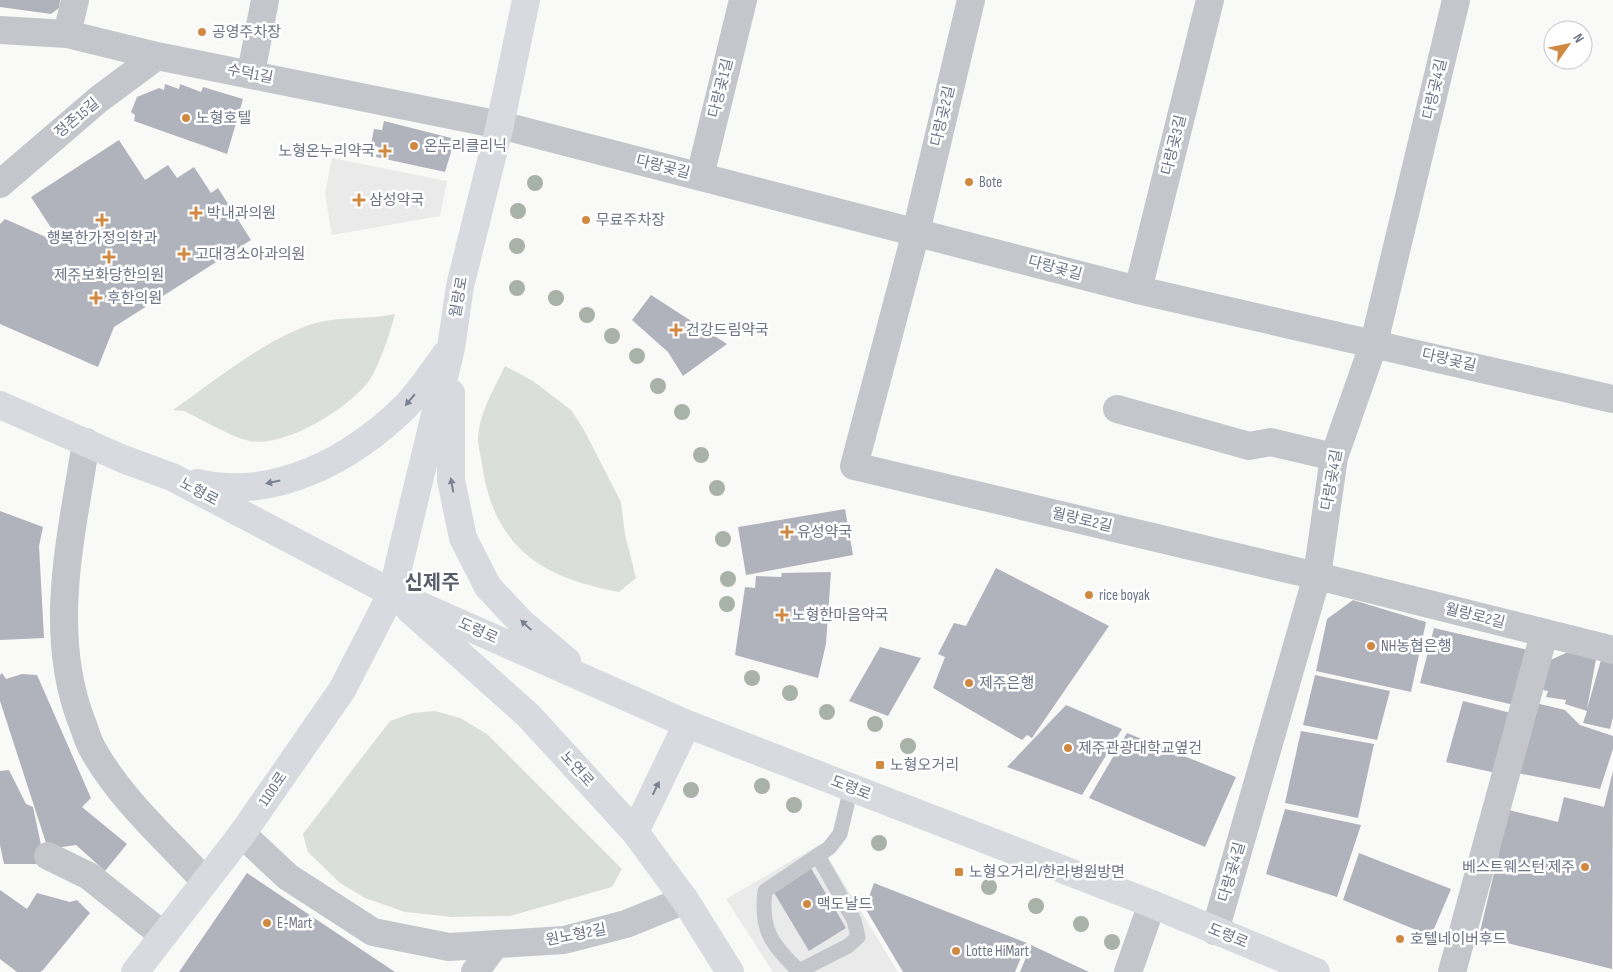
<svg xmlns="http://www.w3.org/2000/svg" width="1613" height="972" font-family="'Sofia Sans Condensed','Noto Sans KR',sans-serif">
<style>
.built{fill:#eaeaeb}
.green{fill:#dae0d9}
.building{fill:#b0b3bb}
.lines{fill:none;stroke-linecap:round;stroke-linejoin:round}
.service{stroke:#c4c6cb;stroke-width:15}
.minor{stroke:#c4c6cb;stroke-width:28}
.tertiary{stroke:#c4c6cb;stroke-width:28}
.secondary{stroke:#d9dadf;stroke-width:28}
.tree{fill:#a8b2a8}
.oneway{fill:#7c8292}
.poi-dot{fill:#d08941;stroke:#fff;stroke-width:2}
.labels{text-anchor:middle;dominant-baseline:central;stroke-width:5;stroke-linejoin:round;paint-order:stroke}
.poi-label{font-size:15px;fill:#6c7385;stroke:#fff;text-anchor:start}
.street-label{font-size:15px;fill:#6c7385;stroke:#fff}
.district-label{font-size:20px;font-weight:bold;fill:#595e6b;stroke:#fff}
</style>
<rect width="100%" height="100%" fill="#f9f9f8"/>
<!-- built -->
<path class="built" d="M332,158l115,23 -7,35 -108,19 -7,-41z
M820,844l78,128h-125l-47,-73z"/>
<!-- green -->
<path class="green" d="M395,314c-5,19 -15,50 -26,67 -20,27 -84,67 -119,60 -20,-4 -46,-21 -66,-30l-11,-1c40,-28 100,-77 147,-88 25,-6 50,-2 75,-8z
M505,366l28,15 38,29 12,18 38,74 4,32 11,44 -17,14c-74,-14 -122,-41 -136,-121 -1,-10 -4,-20 -5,-30 0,-26 16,-52 27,-75z
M435,711l25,7 27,16 135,135 -10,18 -102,29 -58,1 -47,-5 -40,-14 -25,-15 -32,-31 -5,-18 87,-113 23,-8z"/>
<!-- building -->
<path class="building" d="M0,0h60l-1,8 -8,6 -51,-7z
M165,84l14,5 1,-5 21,8 2,-5 40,12 -16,55 -93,-33 1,-6 -4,-3 6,-15 22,-9 5,2z
M384,121l71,18 -10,33 -69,-15 2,-10 -7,-3 3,-15 8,1z
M119,140l26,40 23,-15 9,13 17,-11 17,26 7,-5 33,52 -137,87 -16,40 -98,-43v-100l5,-5 50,22 2,-4 -26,-40z
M651,295l76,49 -44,32 -15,-24 -36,-32z
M845,509l8,46 -107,20 -8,-48z
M0,511l43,16 -4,19 5,92 -44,2z
M996,568l113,58 -77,112 -5,-3 -5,5 -89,-52 12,-31 -7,-3 16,-31 12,3z
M831,572l-5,72 -8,34 -83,-23 10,-68 10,1 1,-12 25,1 1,-4z
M1353,600l73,22 -15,70 -95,-21 11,-52z
M1434,628l94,22 -14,55 -94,-22z
M880,647l41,11 -33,58 -39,-15z
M1568,652l28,7 -9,50 14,-49 12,2v55l-3,12 -27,-6 4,-12 -22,-7 1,-4 -20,-3 2,-6 -9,-2 5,-26z
M2,673l4,6 16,-5 15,1 54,123 -9,9 45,37 -22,27 -29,-26 -28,4 -48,-148v-26z
M1315,675l75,16 -13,49 -74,-15z
M1463,701l48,12 -15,60 -50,-11z
M1531,702l34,8 15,15 33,11v13l-13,40 -88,-17z
M1066,705l56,24 -40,66 -75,-28z
M1301,731l73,13 -16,74 -73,-15z
M1127,733l109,44 -31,70 -116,-49z
M9,770l17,34 7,3 12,57h-41l-4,-19v-74z
M1613,771l-1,198 -133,-33 30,-126 49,12 6,-25 40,10z
M1285,809l76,16 -24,72 -71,-23z
M1359,853l92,36 -20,47 -88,-36z
M805,858l41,70 -37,23 -42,-70z
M247,873l148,99h-216z
M874,883l153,60 -12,29h-112l-38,-64z
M0,890l27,19 10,-16 33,9 7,-2 13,13 -47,57 -3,2h-23l-17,-13z
M1031,945l58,27h-69z"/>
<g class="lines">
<!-- service -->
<path class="service" d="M818,856l36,64 4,17 -10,9 -49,25c-27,-26 -39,-41 -34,-80l64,-43 11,-14 11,-46"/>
<!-- minor -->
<path class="minor" d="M971,0l-55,232 -62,234 463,110 296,74
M0,30l67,4 90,22 343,69
M67,34l8,-34
M251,73l14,-73
M700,176l43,-176
M0,184l99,-85 58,-43
M1138,290l72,-290
M1117,409l132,37 22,-4 63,15
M86,442c-14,92 -39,187 -5,278 4,9 6,19 11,28 28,51 74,91 113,133
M48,856l41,20 74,59
M1215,931l102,-355 17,-119 40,-114 82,-343
M1128,972l24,-68
M1452,972l92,-338"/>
<!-- tertiary -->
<path class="tertiary" d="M500,125l638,165 475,109
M242,834l46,43 85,55 76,15 115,-7 62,-16 59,-24
M475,972l19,-26"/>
<!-- secondary -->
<path class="secondary" d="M451,393v87l12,58 25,49 35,37 44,37
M0,405l123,54 49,18 220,116 295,131 465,180 164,68
M197,483c78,18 154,-23 209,-77 14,-15 27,-34 39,-51
M409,609l119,106 107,117 50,68 45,72
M635,832l52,-108
M135,972l107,-138 100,-144 50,-97 59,-245 9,-62 40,-161 26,-125"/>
</g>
<!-- trees -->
<g class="tree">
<circle cx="535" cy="183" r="8"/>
<circle cx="518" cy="211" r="8"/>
<circle cx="517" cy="246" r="8"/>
<circle cx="517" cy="288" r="8"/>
<circle cx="556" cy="298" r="8"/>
<circle cx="587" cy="315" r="8"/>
<circle cx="612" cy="336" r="8"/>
<circle cx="637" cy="356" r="8"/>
<circle cx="658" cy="386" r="8"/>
<circle cx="682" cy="412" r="8"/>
<circle cx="701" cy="455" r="8"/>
<circle cx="717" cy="488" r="8"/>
<circle cx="723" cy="539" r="8"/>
<circle cx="728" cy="579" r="8"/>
<circle cx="727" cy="604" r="8"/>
<circle cx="752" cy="678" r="8"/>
<circle cx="790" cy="693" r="8"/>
<circle cx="827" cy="712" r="8"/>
<circle cx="875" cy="724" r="8"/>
<circle cx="908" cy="746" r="8"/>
<circle cx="762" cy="786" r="8"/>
<circle cx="691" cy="790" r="8"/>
<circle cx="794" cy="805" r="8"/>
<circle cx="879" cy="843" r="8"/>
<circle cx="989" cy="887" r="8"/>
<circle cx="1036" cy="906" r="8"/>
<circle cx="1081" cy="924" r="8"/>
<circle cx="1112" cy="942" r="8"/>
</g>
<!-- one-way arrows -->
<defs><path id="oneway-solid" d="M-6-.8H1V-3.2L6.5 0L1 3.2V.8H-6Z" transform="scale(1.25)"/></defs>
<g class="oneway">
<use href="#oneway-solid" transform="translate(410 400) rotate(130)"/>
<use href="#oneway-solid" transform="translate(273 482) rotate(168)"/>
<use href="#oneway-solid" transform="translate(452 485) rotate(-100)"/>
<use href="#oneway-solid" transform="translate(526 625) rotate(-137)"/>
<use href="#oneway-solid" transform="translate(656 788) rotate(-64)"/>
</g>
<!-- markers -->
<g class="poi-dot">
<circle cx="202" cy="32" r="5"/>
<circle cx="186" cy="118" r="5"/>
<circle cx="414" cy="146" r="5"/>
<path d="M382.5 143.5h5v5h5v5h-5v5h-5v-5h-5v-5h5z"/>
<circle cx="969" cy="182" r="5"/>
<path d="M356.5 192.5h5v5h5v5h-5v5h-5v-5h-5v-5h5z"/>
<path d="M193.5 205.5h5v5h5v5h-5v5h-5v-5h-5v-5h5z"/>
<path d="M99.5 212.5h5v5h5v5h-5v5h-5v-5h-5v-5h5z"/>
<circle cx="586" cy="220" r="5"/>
<path d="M181.5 246.5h5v5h5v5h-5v5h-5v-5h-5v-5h5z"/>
<path d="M106.5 249.5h5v5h5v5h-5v5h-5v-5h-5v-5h5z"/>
<path d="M93.5 290.5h5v5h5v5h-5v5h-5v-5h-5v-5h5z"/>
<path d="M673.5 322.5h5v5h5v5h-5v5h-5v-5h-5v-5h5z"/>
<path d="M784.5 524.5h5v5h5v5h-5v5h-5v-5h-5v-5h5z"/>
<circle cx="1089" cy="595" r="5"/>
<path d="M779.5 607.5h5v5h5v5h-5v5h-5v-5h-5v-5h5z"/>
<circle cx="1371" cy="646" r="5"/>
<circle cx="969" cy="683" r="5"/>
<circle cx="1068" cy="748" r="5"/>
<rect x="875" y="760" width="10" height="10" rx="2.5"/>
<circle cx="1585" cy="867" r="5"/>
<rect x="954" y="867" width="10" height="10" rx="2.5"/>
<circle cx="807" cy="904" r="5"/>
<circle cx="267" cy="923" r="5"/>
<circle cx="1400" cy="939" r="5"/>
<circle cx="956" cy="951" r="5"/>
</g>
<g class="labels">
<!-- poi labels -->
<g class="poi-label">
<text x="212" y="32">공영주차장</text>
<text x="196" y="118">노형호텔</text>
<text x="424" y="146">온누리클리닉</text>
<text x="375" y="151" text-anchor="end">노형온누리약국</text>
<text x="979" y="182">Bote</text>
<text x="369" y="200">삼성약국</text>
<text x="207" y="213">박내과의원</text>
<text x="596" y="220">무료주차장</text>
<text x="102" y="238" text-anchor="middle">행복한가정의학과</text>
<text x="195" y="254">고대경소아과의원</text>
<text x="109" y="275" text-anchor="middle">제주보화당한의원</text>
<text x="107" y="298">후한의원</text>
<text x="686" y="330">건강드림약국</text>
<text x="797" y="532">유성약국</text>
<text x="1099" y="595">rice boyak</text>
<text x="792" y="615">노형한마음약국</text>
<text x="1381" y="646">NH농협은행</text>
<text x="979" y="683">제주은행</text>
<text x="1078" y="748">제주관광대학교옆건</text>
<text x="890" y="765">노형오거리</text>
<text x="1575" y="867" text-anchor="end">베스트웨스턴 제주</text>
<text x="969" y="872">노형오거리/한라병원방면</text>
<text x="817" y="904">맥도날드</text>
<text x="277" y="923">E-Mart</text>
<text x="1410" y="939">호텔네이버후드</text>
<text x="966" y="951">Lotte HiMart</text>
</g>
<!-- street labels -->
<g class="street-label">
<text transform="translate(250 74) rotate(11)">수덕1길</text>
<text transform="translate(721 88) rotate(-76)">다랑곶1길</text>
<text transform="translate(1435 89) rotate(-77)">다랑곶4길</text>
<text transform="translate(943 116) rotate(-77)">다랑곶2길</text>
<text transform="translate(77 118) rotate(-40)">정존15길</text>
<text transform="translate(1174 145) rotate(-76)">다랑곶3길</text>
<text transform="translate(663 167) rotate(14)">다랑곶길</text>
<text transform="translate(1055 268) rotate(15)">다랑곶길</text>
<text transform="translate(459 297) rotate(-80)">월랑로</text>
<text transform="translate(1449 360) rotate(13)">다랑곶길</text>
<text transform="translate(1332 480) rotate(-80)">다랑곶4길</text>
<text transform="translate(199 492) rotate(28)">노형로</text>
<text transform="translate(1082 520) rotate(13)">월랑로2길</text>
<text transform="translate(1475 616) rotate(14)">월랑로2길</text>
<text transform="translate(478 631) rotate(24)">도령로</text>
<text transform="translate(577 769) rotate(48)">노연로</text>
<text transform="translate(851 788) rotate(21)">도령로</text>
<text transform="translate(273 789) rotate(-55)">1100로</text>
<text transform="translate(1232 872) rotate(-74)">다랑곶4길</text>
<text transform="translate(576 935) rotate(-11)">원노형2길</text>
<text transform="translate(1228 936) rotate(22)">도령로</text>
</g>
<!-- district labels -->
<g class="district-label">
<text x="432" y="583">신제주</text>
</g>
</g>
<!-- north arrow -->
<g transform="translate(1568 45) rotate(57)"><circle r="24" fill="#ffffff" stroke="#c4c7ce"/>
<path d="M0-4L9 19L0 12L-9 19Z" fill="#d08941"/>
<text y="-8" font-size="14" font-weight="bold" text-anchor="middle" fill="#6c7385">N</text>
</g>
</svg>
